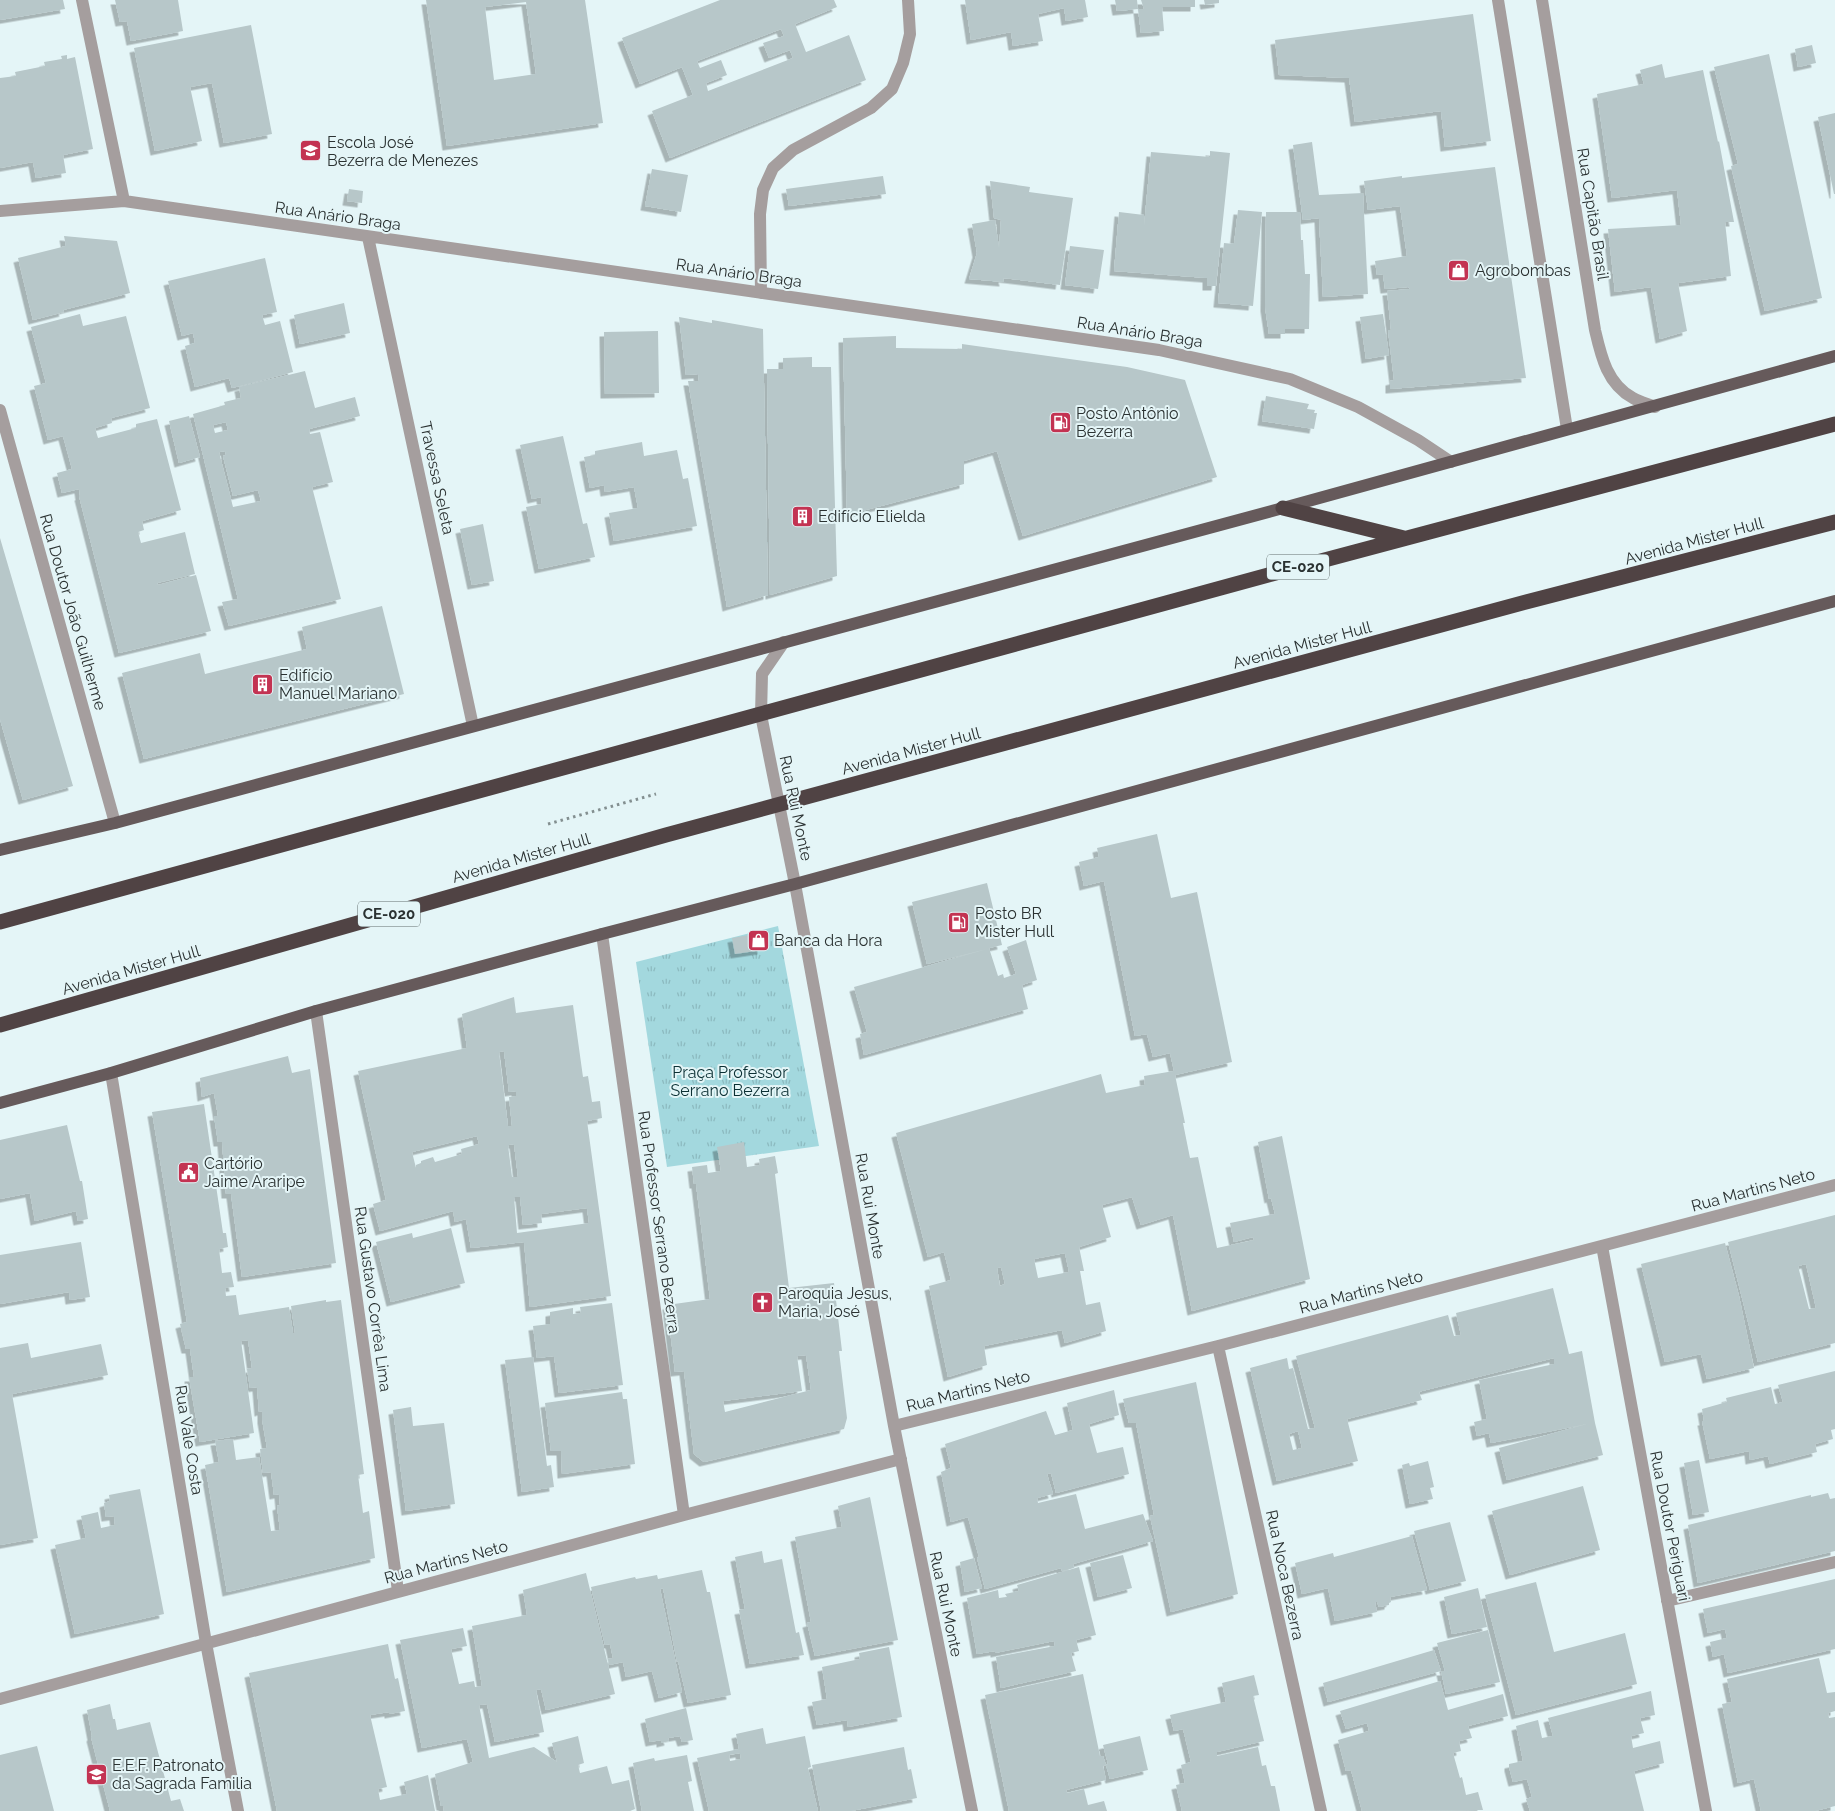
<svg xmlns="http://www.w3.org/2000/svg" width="1835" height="1811" font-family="Raleway,sans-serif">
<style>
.park{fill:url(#park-tufts)}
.building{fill:#b7c7c9;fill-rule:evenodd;filter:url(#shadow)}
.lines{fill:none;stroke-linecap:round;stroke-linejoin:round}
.path{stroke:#838f90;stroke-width:3;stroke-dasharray:2.5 4;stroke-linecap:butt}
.minor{stroke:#a59e9e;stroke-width:12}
.major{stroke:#665a5b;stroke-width:12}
.highway{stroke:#504344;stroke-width:15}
.labels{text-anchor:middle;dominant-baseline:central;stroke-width:4;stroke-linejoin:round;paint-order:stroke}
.shield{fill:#e4f5f7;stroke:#626c6d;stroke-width:1}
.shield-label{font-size:15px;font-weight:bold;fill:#2b3232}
.poi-label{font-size:16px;fill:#2b3232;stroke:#e4f5f7;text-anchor:start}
.street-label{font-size:16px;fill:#2b3232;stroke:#e4f5f7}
.park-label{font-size:16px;fill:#0b3034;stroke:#e4f5f7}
</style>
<defs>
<pattern id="park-tufts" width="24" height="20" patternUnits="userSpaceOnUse" patternTransform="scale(1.25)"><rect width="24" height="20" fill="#a3d8de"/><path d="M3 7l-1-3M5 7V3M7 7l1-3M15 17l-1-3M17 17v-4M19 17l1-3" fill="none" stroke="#8cbabf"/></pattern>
<filter id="shadow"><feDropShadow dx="-4.5" dy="4.5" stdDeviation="0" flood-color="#0004"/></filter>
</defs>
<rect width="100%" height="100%" fill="#e4f5f7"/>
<!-- park -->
<path class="park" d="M778,926l41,220 -152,21 -31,-205z"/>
<!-- building -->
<path class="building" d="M0,0h63l2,9 -65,11z
M115,0h63l5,31 -52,10 -4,-20 -7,1z
M426,0h159l18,123 -156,23zM526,2l10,72 -42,6 -9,-73z
M720,0h114l3,7 -42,17 11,28 43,-17 17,45 -196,78 -18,-47 41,-16 -11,-28 -42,17 -18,-46zM781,29l3,7 -21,7 6,15 21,-8 3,8 -85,33 -2,-8 21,-8 -6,-15 -21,8 -3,-7z
M965,0h120l3,17 -22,4 -2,-13 -26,6 5,27 -30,5 -2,-14 -40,8z
M1115,0h22l1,9 -21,2z
M1141,0h54v7h-33l2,24 -23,2 -3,-24h6z
M1204,0h15v3l-14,2z
M1473,14l18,127 -46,6 -4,-36 -86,11 -6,-44 -70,-3 -4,-35z
M251,25l21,109 -48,9 -12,-60 -22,4 12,54 -47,10 -21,-103z
M1812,45l4,18 -18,4 -3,-18z
M1769,54l53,244 -57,13 -34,-145 7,-2 -24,-97z
M67,55v4l8,-2 18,92 -30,6 3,18 -30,5 -3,-16 -33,6v-90l16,-2 -1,-4 30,-6 -1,-4 18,-3 -1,-3z
M1662,64l3,14 38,-8 15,72 1,-1 15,81h-9l6,54 -53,7 9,48 -27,8 -9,-52 -36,5 -7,-63 73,-4 -4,-35 -65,8 -15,-104 47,-10 -4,-14z
M1835,113v81h-1l-16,-77z
M1312,142l7,53 44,-2 5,101 -45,3 -4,-79 -16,2 -10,-75z
M1210,151l20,2 -14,133h-9v-8l-93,-7 5,-59 25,3v11l7,-74 59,5z
M1495,167l31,211 -136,11v-8l4,-1 -6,-50h3l-4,-39 23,-2 -2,-2 -23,2 -2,-15 -6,1 -2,-14 32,-5 -7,-50 -32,4 -4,-29 38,-5v2z
M652,169l36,6 -7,37 -36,-6z
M883,176l3,18 -97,12 -3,-17z
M990,181l40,6 -1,5 44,6 -13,87 -57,-7 1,4 -35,-3 8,-26 -5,-29 23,-4 4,28 2,-28 -7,-2z
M349,189l14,2 -1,12 -15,-2z
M1238,210l24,2 -9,94 -35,-3 6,-60 10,1z
M1266,212h34l1,28h2l2,34h5l-1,55h-24v5h-16l-4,-27z
M64,236l53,5 13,52 -67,17 1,2 -31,8 -15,-62 48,-12z
M1070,246l34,4 -6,39 -33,-4z
M265,258l12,54 -15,3 3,10 15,-4 13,51 -61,16 -3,-10 -34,9 -10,-41 10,-3 -2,-10 -11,3 -14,-55z
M344,303l6,30 -50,11 -6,-29z
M80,314l3,12 43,-10 24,92 -39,10 1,5 -17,5 3,10 38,-10v-4l21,-5 24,91 -39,11 2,9 -6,2 3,11 44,-11 10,42 -38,9 1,2 38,-10 15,56 -92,22 -40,-157h1l-1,-7 -17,4 -5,-20 15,-4 -9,-33 -15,4 -14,-54 12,-3 -15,-56z
M1383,314l6,41 -23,4 -6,-42z
M679,317l33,6v-3l51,9 5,266 -41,12 -39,-226h11l-1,-7 -12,1z
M658,331l1,62 -54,1 -1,-62z
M896,336v12l66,1v-5l165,23 58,13 32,97 -194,59 -26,-85 -33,10v23l-117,31 -4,-177z
M812,357v10h19l6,209 -67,19 -3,-226h16v-11z
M305,371l10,37 40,-11 5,19 -51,13 1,5 10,-2 13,50 -21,5 29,112 -112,27 -7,-24 16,-3 -45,-185 32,-9 -1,-3 17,-4 -2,-11zM226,422l2,8 -13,3 -2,-8zM225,451l1,4 -3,1 10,40 25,-6 3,11 -28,6 -14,-55z
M1266,396l43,8 -2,5 8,1 -1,3h3l-3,16 -52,-8z
M189,416l11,41 -21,6 -10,-42z
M563,436l20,88 4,-1 8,34 -56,12 -13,-62 16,-3 -1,-7 -9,2 -12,-54z
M642,442l2,14 33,-6 6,29 5,-1 9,48 -83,15 -5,-28 29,-5 -4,-21 -29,5 -1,-7 -14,3 -6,-31 11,-2v-4z
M483,524l11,57 -22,4 -12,-56z
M0,538l73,248 -50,14 -23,-81z
M382,606l22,88 -260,65 -22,-86 78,-20 5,21 102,-25 -5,-22z
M1157,834l14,64 26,-6 35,170 -57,13 10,48h-2l7,35 8,-1 19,91 37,-8 -1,-3 -19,5 -4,-19 45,-9 -4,-16 -2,1 -11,-57 24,-6 28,143 -118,32 -19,-96 -32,10 -9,-28 -30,8 9,32 -32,10 5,24h-4l6,34 14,-3 6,29 -41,12 -3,-13 -78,16 3,19 -39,12 -19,-91 22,-6 -7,-28 -16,5 -32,-124 205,-59 5,19 39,-8 -1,-9 30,-5 -4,-18 -17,4 -6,-23 -12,2 -31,-155 -20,5 -5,-24 20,-5 -2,-9zM1065,1253l4,19 -31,6 -4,-19zM1001,1267l4,17 -5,2 -3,-18z
M987,883l15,62 -13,3 9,28 5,-2 1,4 12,-4 -9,-27 19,-7 11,40 -15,5 6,24 -164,46 -4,-21 7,-2 -13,-45 133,-38 -60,15 -15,-62z
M760,933l2,17 -27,4 -3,-16z
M514,997l2,16 57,-8 10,72 5,-1 4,26 8,-1 2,17 -15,3 24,175 -81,11 -6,-65 -53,6 -5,-29 -11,3 -2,-11 -73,20 -7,-27 13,-4 -28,-129 109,-23 -5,-34zM504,1051l5,41 7,-1v5l-7,1 3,29h-4l-9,-74zM477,1136l2,8 -18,5 1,5 -27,8 -2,-5 -12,4v2l-5,2v3l-4,-16zM514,1144l4,33h-6l-4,-32zM514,1197h6l3,28 19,-2 -1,-9 46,-6 2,15 -72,10z
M288,1056l4,17 18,-4 26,194 -94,14 -11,-83h-5l-4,-52h-4l-4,-26h4l-4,-23 -12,4 -2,-19z
M204,1104l19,129h3l2,14 -9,2 3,24 9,-1 3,15 -9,1 1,8 10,-1 3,20 50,-8 4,26h2l-4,-27 35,-6v2l15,-2 23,174 -6,1 5,38 6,-2 6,47 -148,34 -22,-127 14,-3 -4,-21 18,-2 3,21 23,-3 12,74 9,-1 -3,-24 3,-1 -1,-11 -5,1 -3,-23 -8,1 -3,-24 7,-1 -5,-29v-8l-3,1 -2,-25 -7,1 -3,-19 5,-1 -4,-28 -7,1 13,92 -54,9 -11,-65h5l-4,-28h-4l-6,-25 7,-2 -35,-210z
M67,1125l13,56h2l6,38 -10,2 -2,-10 -41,10 -5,-28 -30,6v-59z
M744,1142l3,25 13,-2 -1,-6 16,-3 3,17 -3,1 14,114 45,-5 8,68h-3l8,67 -3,11 -140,33 -10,-8 -10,-83 -9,1 -8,-67 43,-6 -14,-115h-2l-2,-17 15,-2 1,8 13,-2 -4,-24zM806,1355l5,35 -86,22 -2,-11 79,-10 -5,-35z
M1835,1215v128l-77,19 -30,-120zM1806,1264l10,44 -7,1 -11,-43z
M451,1228l14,55 -74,19 -15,-60 36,-9 1,5z
M81,1242l9,55 -20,3 -1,-8 -69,12v-49z
M1725,1243l14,53 15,72 -47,11 -6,-25 -36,8 -24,-98z
M1553,1288l16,66 13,-3 13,72 8,32 -96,25 -8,-32 88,-24 -96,19 -2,-10 -12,3 -3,-14 13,-3 -8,-39 75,-16v-6l-132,33 -3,1 3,8 -75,19 11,42 -81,20 -27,-113 37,-10 2,11 4,-1 15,61 7,-1 -19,-72 152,-41 6,21 7,-1 -5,-22zM1298,1431l4,17 -9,2 -4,-16z
M612,1303l11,82 -64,8 -5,-37 -17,2 -4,-32 17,-2v-12l23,-4v6l8,-1 -1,-6z
M28,1343l3,15 70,-14 7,31 -96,19 26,144 -38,7v-197z
M533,1357l14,109 4,-1 3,22 -32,5 -17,-132z
M1835,1371v58l-4,1 2,9 -18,5 2,8 -47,12 -2,-8 -18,4 -1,-9 -39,8 -8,-38h2l-2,-12 25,-7 -1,-4 45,-11 4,17 8,-2 -5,-17z
M1196,1382l42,212 -67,18 -21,-96 4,-1 -18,-92h-7l-6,-24z
M1114,1390l5,25 -30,9 8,29 26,-6 6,27 -73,19 -5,-20 -4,1 6,20 -16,4 1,5 38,-9 9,35 58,-15 10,27 -80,23 1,4 -12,3 -1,-3 -76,21 -8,-31 2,-1 -11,-40 -17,5 -10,-50 10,-4 -6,-24 101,-33 9,24 18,-5 -6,-27z
M622,1392l1,7h4l8,65 -73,10 -1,-23h-10l-6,-48z
M411,1407l2,19 31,-3 11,81 -49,7 -13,-101z
M1699,1460l10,52 -16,3 -9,-52z
M1428,1461l6,26 -4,1 3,11 -23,5 -8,-39 7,-2 1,3z
M1583,1486l17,64 -90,25 -18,-64z
M140,1489l24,125 -89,20 -20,-89 31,-7 -5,-22 17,-4 3,16 14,-3 -1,-9 -8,1 -2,-14 6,-2 -1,-6z
M1828,1493l2,6 5,-1v53l-137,32 -10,-58 123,-30v2z
M870,1497l28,143 -83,16 -8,-33 4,-1 -16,-85 47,-10 -4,-21z
M1450,1522l16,59 -36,9 -16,-59z
M1412,1536l15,54 -37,7 1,5 -2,1v2l-10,2 -2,-5h-2l2,10 -42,9 -7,-33 -26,6 -7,-31 38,-10 1,4z
M762,1551l2,12 18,-4 14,74 3,-1 5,23 -54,9 -11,-54 6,-1 -10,-52z
M1123,1555l9,33 -34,9 -8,-34z
M974,1558l8,30 -17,4 -5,-30z
M1079,1567l17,68 -20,5 3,11 -8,2 5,18 -75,17 -5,-31 59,-11 -1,-5 -59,12v-2l-18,3 -10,-56 31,-8 1,8 8,-1 -2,-3 14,-3 -2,-6z
M702,1570l5,22h3l21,103 -43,8 -10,-42 -1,1 -14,-74 -3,1 22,103 -23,6 -7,-27 -26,6 -3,-15 -14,3 -1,-6 5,-1 -3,-14 -5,1 -14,-58 44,-10 1,2 21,-4 1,4z
M586,1573l29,121 -69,16 -5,-21 -5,1 8,42 -49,10 -8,-38 -8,1 10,53 45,-11 23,15 -5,-19 26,-7 6,27 -6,2 2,8 27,-7 5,18 17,-4 6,29 -5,2h-186l-1,-5h-2l-6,-32 38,-12 -6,-23 -45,9 -22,-108 63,-12 4,18 -16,3 8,35 15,-3 1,6 7,-1 -10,-60 55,-11 -4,-25z
M1835,1579v70l-107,24 -4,-19 -11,3 -3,-15 17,-4 -2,-9 -17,4 -5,-24z
M1536,1582l18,70 71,-19 12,51 -121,31 -31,-120z
M1478,1588l9,39 -35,7 -8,-37z
M1488,1630l12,52 -54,12 -5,-23h4l-8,-28z
M388,1644l7,35 3,-1 7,33 -16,3v-2l-19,3 17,72 -9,2 2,11 27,-6 -3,-12 24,-7 7,36h-158l-28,-138z
M889,1647l13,70 -54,10 -1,-7 -30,5 -5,-23 15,-3 -5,-32 38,-8 -1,-6z
M1434,1650l7,21 -113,31 -5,-19z
M1819,1658l8,35 8,-1v19l-7,2 1,5 6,-1v89l-20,5h-54l-7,-32 -16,4 -16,-79 10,-2 -5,-23z
M1083,1674l17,82h3l3,9 -3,1 3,14 -40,10 1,3 17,-4 4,16 16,-4 3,10h-98l-24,-116z
M1254,1675l5,20 -6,1 11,45 -47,11v4l41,-9 4,19 4,-1 5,21h4l5,25h-98l-6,-26 9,-2 -4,-18 10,-3 -8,-33 -9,2 -4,-16 56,-13 -4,-19z
M1440,1681l8,29 55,-16 5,22 -40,10 4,12 -13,3 2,10 -8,2 7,25 2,-1 4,18 12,-3 5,18 -121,1 -11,-41 -5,1 -8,-31 31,-9 -2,-8 -21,6 -6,-18z
M1651,1691l4,24 -15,3 4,15 -13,3 2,12 27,-7 4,22 -30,8 10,40h-114l-4,-12 6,-2 -5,-18 -14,3 -4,-15v-3l14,-3 -7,-35 22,-6 4,18 11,-2 -5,-18z
M110,1704l3,15h2l2,11 33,-8 21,79 9,-2 4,12h-74l-19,-74 1,-1 -5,-26z
M686,1708l7,32 -11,2 -2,-6 -12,2 1,3 -8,2v-3l-11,2 -5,-23z
M763,1728l3,16 39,-8 6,31 -3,1 10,43h-109l-12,-53 42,-9 -3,-15zM740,1753l1,6 -11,2 -1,-6z
M1140,1736l8,34 -38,9 -4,-14 2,-1 -5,-19z
M37,1746l17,65h-54v-56z
M904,1747l4,23 3,-1 6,29 -66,13h-30l-9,-46z
M687,1755l5,26 -4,1 6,29h-52l-9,-48 21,-5 1,3z"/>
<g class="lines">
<!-- path -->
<path class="path" d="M548,824l108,-30"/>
<!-- minor -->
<path class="minor" d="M82,0l42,201
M1498,0l69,429
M1542,0l53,330c6,26 12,54 38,68 7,4 15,6 22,9
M0,211l124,-10 1035,149 131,29 68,28 60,33 33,22
M368,237l105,489
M761,293l-1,-79 3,-24 10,-22 20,-18 78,-42 21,-19 11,-26 7,-29 -2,-34
M0,410l115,413
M784,642l-22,32 -1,41 34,169 99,542 78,385
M602,934l82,581
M316,1011l82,580
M111,1073l95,570 32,168
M1602,1246l104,565
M1218,1346l103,465
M894,1426l324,-80 617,-161
M1667,1601l168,-39
M0,1699l684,-184 217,-56"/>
<!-- major -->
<path class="major" d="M0,850l115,-27 1168,-315 552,-152
M0,1103l111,-30 205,-62 286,-77 193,-50 1040,-283"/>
<!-- highway -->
<path class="highway" d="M1283,508l121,30
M0,922l1272,-348 563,-150
M0,1025l666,-190 860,-233 309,-80"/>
</g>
<!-- icons -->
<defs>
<symbol id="school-square" viewBox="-11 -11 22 22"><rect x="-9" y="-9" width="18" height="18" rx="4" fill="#c33352" stroke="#e4f5f7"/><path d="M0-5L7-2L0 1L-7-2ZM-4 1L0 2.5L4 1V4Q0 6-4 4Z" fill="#fff"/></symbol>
<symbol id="shop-square" viewBox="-11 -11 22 22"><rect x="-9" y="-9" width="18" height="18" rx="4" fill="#c33352" stroke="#e4f5f7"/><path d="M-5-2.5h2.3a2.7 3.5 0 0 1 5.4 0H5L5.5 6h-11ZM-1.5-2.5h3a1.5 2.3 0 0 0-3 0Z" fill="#fff"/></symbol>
<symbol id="fuel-square" viewBox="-11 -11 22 22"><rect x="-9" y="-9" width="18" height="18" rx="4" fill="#c33352" stroke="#e4f5f7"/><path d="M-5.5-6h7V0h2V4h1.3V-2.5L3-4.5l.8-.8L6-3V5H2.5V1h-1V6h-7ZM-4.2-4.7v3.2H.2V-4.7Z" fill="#fff"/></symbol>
<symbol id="building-square" viewBox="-11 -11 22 22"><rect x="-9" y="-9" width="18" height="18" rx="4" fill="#c33352" stroke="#e4f5f7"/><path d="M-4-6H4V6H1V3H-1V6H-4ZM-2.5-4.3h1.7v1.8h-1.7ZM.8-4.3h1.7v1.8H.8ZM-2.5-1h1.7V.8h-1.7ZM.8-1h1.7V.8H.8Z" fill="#fff"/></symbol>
<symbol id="civic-square" viewBox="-11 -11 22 22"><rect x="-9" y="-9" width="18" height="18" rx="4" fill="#c33352" stroke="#e4f5f7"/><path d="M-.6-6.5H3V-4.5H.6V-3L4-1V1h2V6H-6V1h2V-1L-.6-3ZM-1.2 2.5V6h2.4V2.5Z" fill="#fff"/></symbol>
<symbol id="church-square" viewBox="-11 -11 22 22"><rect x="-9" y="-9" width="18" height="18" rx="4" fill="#c33352" stroke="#e4f5f7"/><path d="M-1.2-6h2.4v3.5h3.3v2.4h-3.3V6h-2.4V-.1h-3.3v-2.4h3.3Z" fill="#fff"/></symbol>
</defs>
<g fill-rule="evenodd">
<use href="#school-square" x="298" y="138" width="25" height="25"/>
<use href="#shop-square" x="1446" y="258" width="25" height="25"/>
<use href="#fuel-square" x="1048" y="410" width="25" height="25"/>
<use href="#building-square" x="790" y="504" width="25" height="25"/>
<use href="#building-square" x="250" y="672" width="25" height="25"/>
<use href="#fuel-square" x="946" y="910" width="25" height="25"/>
<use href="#shop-square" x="746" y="928" width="25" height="25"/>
<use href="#civic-square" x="176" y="1160" width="25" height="25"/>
<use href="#church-square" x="750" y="1290" width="25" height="25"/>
<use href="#school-square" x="84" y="1762" width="25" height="25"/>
</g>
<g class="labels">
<!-- shield labels -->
<g class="shield">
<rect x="1267" y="554.5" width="62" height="25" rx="4"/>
<rect x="358" y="901.5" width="62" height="25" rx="4"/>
</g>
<g class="shield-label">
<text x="1298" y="567">CE-020</text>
<text x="389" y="914">CE-020</text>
</g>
<!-- poi labels -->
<g class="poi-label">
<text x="327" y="142">Escola José<tspan x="327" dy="18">Bezerra de Menezes</tspan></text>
<text x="1475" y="270">Agrobombas</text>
<text x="1076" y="413">Posto Antônio<tspan x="1076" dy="18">Bezerra</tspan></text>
<text x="818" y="516">Edifício Elielda</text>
<text x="279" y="675">Edifício<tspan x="279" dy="18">Manuel Mariano</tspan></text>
<text x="975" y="913">Posto BR<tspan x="975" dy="18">Mister Hull</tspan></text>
<text x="774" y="940">Banca da Hora</text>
<text x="204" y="1163">Cartório<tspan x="204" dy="18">Jaime Araripe</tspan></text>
<text x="778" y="1293">Paroquia Jesus,<tspan x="778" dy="18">Maria, José</tspan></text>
<text x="112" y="1765">E.E.F. Patronato<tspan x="112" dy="18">da Sagrada Familia</tspan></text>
</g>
<!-- street labels -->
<g class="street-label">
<text transform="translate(1593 214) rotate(81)">Rua Capitão Brasil</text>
<text transform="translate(338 216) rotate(8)">Rua Anário Braga</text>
<text transform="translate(739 273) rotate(8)">Rua Anário Braga</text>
<text transform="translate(1140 332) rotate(9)">Rua Anário Braga</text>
<text transform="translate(437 478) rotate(78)">Travessa Seleta</text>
<text transform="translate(1694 541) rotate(-15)">Avenida Mister Hull</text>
<text transform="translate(73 612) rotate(74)">Rua Doutor João Guilherme</text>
<text transform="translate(1302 645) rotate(-15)">Avenida Mister Hull</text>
<text transform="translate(911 751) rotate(-15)">Avenida Mister Hull</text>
<text transform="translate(796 808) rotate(78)">Rua Rui Monte</text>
<text transform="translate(521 858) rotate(-16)">Avenida Mister Hull</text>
<text transform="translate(131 970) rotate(-16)">Avenida Mister Hull</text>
<text transform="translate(1753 1190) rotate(-15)">Rua Martins Neto</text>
<text transform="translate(870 1206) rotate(80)">Rua Rui Monte</text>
<text transform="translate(659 1222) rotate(82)">Rua Professor Serrano Bezerra</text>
<text transform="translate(1361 1292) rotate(-15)">Rua Martins Neto</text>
<text transform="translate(373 1299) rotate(82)">Rua Gustavo Corrêa Lima</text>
<text transform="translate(968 1391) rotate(-14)">Rua Martins Neto</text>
<text transform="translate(189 1440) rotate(81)">Rua Vale Costa</text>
<text transform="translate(1670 1526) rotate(79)">Rua Doutor Periguari</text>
<text transform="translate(446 1562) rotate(-15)">Rua Martins Neto</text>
<text transform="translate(1285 1575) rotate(78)">Rua Noca Bezerra</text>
<text transform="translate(946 1604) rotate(78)">Rua Rui Monte</text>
</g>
<!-- park labels -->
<g class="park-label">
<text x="730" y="1072">Praça Professor<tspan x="730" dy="18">Serrano Bezerra</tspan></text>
</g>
</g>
</svg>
